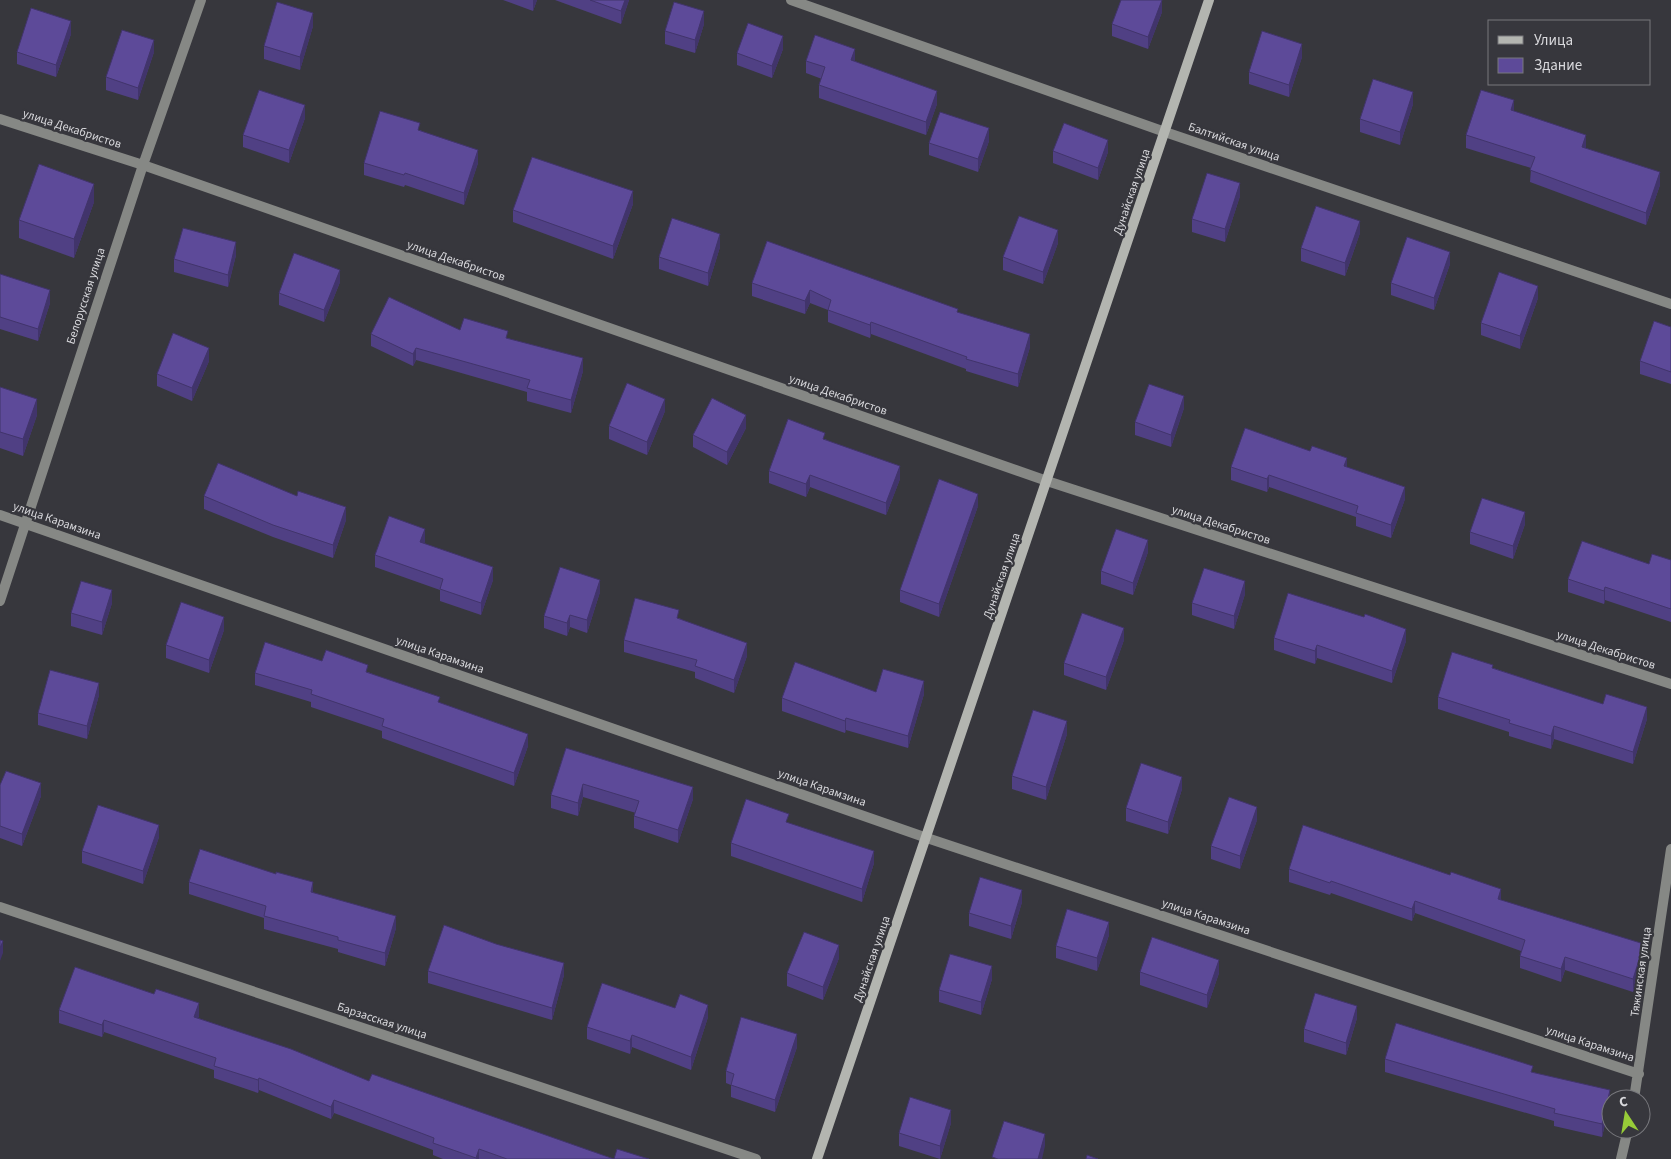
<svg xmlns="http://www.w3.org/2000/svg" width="1671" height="1159" font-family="'Source Sans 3',sans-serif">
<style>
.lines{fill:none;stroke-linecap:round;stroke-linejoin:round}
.street{stroke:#868885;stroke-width:10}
.secondary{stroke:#b3b5b0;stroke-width:10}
.wall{fill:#504084}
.shaded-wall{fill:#41346b}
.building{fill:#5d4a99;stroke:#41346b}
.labels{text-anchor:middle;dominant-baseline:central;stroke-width:4.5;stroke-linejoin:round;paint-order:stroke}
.street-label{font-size:12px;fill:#d9d9dd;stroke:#37373d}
</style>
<rect width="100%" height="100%" fill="#37373d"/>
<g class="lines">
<!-- street -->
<path class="street" d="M791,0l374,132 506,172
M0,119l143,46 904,316 624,203
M0,515l927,323 712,236
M0,601l143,-436 58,-165
M0,907l756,252
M1634,1099l37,-250
M1621,1159l7,-30"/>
<!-- secondary -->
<path class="secondary" d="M817,1159l392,-1159"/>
</g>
<!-- wall -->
<path class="wall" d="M503,0h34l-4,11z
M555,0h74l-8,24z
M1162,12l-14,37 -36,-13v-12z
M704,24l-9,29 -30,-9v-13z
M313,26l-13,44 -36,-11v-13z
M71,34l-15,43 -39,-13v-12z
M783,49l-11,29 -35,-13v-12z
M154,52l-16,48 -32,-10v-13z
M1302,57l-13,40 -40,-13v-12z
M806,61h49l82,43 -11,31 -107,-37v-13l3,-6 -16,-6z
M1413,104l-13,41 -40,-13v-13z
M1514,111l72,37 74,37 -14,40 -116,-43 1,-14 -65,-20v-13z
M305,118l-16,45 -46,-16v-12z
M420,130l58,33 -14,42 -59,-20 -1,2 -40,-12v-12z
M989,141l-11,31 -49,-17v-12z
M1053,151l55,1 -10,28 -45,-17z
M1240,196l-15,46 -33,-10v-13z
M94,202l-20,56 -55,-20v-18z
M633,204l-20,55 -100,-37v-12z
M1360,233l-15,43 -44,-15v-13z
M767,241l191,72 72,34 -12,40 -52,-16v-2l-95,-35 -1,4 -42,-16v-12l-18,-7 -5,11 -53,-18v-13z
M1058,243l-15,41 -40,-14v-13z
M720,247l-12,39 -49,-17v-12z
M236,255l-8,32 -54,-15v-13z
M1450,264l-16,46 -43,-15v-12z
M0,274l50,29 -12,38 -38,-12z
M340,282l-16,40 -45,-17v-12z
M1538,298l-18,51 -39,-14v-12z
M1671,327v57l-31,-10v-13z
M460,330l48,8 75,33 -12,42 -44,-12v-9l-111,-32 -3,6 -42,-20v-12z
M209,361l-17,40 -35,-15v-12z
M0,387l37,28 -14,41 -23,-8z
M1184,408l-13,39 -36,-12v-13z
M665,411l-18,44 -38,-16v-13z
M746,428l-19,37 -34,-18v-12z
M825,439l75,40 -14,36 -76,-28 -4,10 -37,-14v-12z
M1231,467h116l58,32 -14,39 -35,-12v-9l-87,-30 -2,5 -36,-12z
M204,496l142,24 -13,38 -60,-21 -69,-28z
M978,506l-39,111 -39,-15v-12z
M1525,524l-12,35 -43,-15v-12z
M425,542l-1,1 69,37 -12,35 -41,-14v-11l-65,-23v-12z
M1148,552l-15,43 -32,-11v-13z
M1671,560v62l-66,-22 -1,4 -36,-12v-13l81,-15z
M600,592l-13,41 -17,-6 -3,9 -23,-8v-12z
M1245,594l-11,35 -42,-14v-12z
M112,603l-10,32 -31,-9v-13z
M679,618l68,38 -13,37 -39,-15v-6l-71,-20v-12z
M224,630l-15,43 -43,-15v-13z
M1274,638l132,3 -14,42 -75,-25 -2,6 -41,-14z
M1124,640l-18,50 -42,-15v-12z
M322,661l46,11 72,31 88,43 -14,40 -132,-48v-7l-71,-24v-5l-56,-17v-12z
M1493,668l154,51 -14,45 -79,-25 -3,10 -42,-13v-4l-71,-23v-12z
M876,692l48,2 -16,54 -62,-18 -1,3 -63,-22v-13z
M99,695l-12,44 -49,-14v-12z
M1067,734l-21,66 -34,-11v-13z
M566,748l127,51 -15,44 -44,-15v-12l2,-3 -53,-16 -5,19 -27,-8v-13z
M0,785l41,11 -19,50 -22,-8z
M1182,789l-14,45 -42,-13v-13z
M1257,820l-17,49 -29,-10v-13z
M159,837l-16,47 -61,-21v-12z
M731,843l143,20 -12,39 -131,-46z
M1289,869l212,31 143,57 -11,35 -68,-22 -4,12 -41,-14v-12l1,-5 -106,-38 -3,8 -81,-28 -1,2 -41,-13z
M189,882l124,11 83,35 -11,38 -47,-14v-3l-74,-20v-11l-75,-24z
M1022,902l-11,37 -42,-13v-13z
M1109,935l-12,36 -41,-13v-12z
M839,958l-16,42 -36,-14v-13z
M428,971l136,4 -12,45 -124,-37z
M1140,972l79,1 -12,35 -67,-23z
M992,979l-11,36 -42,-13v-12z
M675,1008l33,9 -17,53 -59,-23 -2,7 -43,-15v-12z
M59,1010l140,6 -1,2 171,63 245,78h35h-206l-10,-4v-5l-99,-37 -3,6 -72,-29 -1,3 -44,-15v-8l-110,-38 -2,5 -43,-14z
M1357,1018l-11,37 -42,-13v-13z
M797,1047l-22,65 -44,-15v-12l-5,-2v-12z
M1385,1059l148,13 77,30 -8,35 -48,-11v-5l-169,-49z
M951,1123l-11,36 -41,-13v-13z"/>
<!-- shaded-wall -->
<path class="shaded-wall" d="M533,0h4l-4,11z
M625,0h4l-8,24v-13z
M1162,0v12l-14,37v-12z
M704,11v13l-9,29v-13z
M313,13v13l-13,44v-13z
M71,21v13l-15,43v-12z
M783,36v13l-11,29v-12z
M154,40v12l-16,48v-12z
M1302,44v13l-13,40v-12z
M855,49v12l-4,-1z
M937,91v13l-11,31v-13z
M1413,92v12l-13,41v-13z
M1514,100v12l-3,-2z
M305,105v13l-16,45v-13z
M989,128v13l-11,31v-13z
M1586,135v13l-4,12v-13z
M1108,140v12l-10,28v-12z
M478,150v13l-14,42v-12z
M1660,172v13l-14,40v-12z
M1240,183v13l-15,46v-13z
M94,184v18l-20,56v-19z
M633,191v13l-20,55v-13z
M1360,221v12l-15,43v-13z
M1058,230v13l-15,41v-12z
M720,234v13l-12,39v-13z
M236,242v13l-8,32v-12z
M1450,252v12l-16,46v-12z
M340,270v12l-16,40v-12z
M1538,286v12l-18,51v-13z
M50,290v13l-12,38v-12z
M810,290v13l-5,11v-13z
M871,322v12l-1,4v-13z
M1030,334v13l-12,40v-13z
M209,348v13l-17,40v-13z
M416,348v12l-3,6v-12z
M583,358v13l-12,42v-13z
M1184,396v12l-13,39v-12z
M37,399v16l-14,41v-17z
M665,399v12l-18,44v-13z
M746,415v13l-19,37v-13z
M1347,458v13l-3,-5z
M900,466v13l-14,36v-12z
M810,475v12l-4,10v-13z
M1269,475v12l-2,5v-13z
M1405,487v12l-14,39v-13z
M978,494v12l-39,111v-13z
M346,507v13l-13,38v-13z
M1525,512v12l-12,35v-13z
M425,529v13l-5,12v-12z
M1148,540v12l-15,43v-12z
M493,567v13l-12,35v-12z
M600,580v12l-13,41v-13z
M1245,581v13l-11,35v-13z
M1605,587v13l-1,4v-13z
M112,590v13l-10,32v-13z
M570,615v12l-3,9v-13z
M224,617v13l-15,43v-13z
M1124,628v12l-18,50v-13z
M1406,629v12l-14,42v-12z
M747,643v13l-13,37v-13z
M1317,645v13l-2,6v-13z
M924,681v13l-16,54v-12z
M99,683v12l-12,44v-13z
M1647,707v12l-14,45v-12z
M846,718v12l-1,3v-12z
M1067,721v13l-21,66v-13z
M1554,726v13l-3,10v-13z
M528,734v12l-14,40v-13z
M1182,777v12l-14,45v-12z
M41,783v13l-19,50v-12z
M583,784v13l-5,19v-13z
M693,787v12l-15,44v-13z
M1257,807v13l-17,49v-13z
M159,825v12l-16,47v-13z
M874,851v12l-12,39v-13z
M313,882v13l-2,-3z
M1501,889v13l-3,-3z
M1022,890v12l-11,37v-13z
M1415,901v12l-3,8v-12z
M396,916v12l-11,38v-13z
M1109,922v13l-12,36v-13z
M3,941v12l-3,8v-13z
M1644,944v13l-11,35v-13z
M839,945v13l-16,42v-13z
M1565,957v13l-4,12v-13z
M1219,960v13l-12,35v-13z
M564,963v12l-12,45v-12z
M992,966v13l-11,36v-13z
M199,1003v13l-5,13v-12z
M708,1005v12l-17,53v-13z
M1357,1006v12l-11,37v-12z
M104,1020v12l-2,5v-12z
M797,1034v13l-22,65v-12z
M632,1035v12l-2,7v-13z
M259,1078v12l-1,3v-13z
M1610,1090v12l-8,35v-13z
M334,1100v13l-3,6v-12z
M951,1110v13l-11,36v-13z
M1045,1134v12l-3,13h-4z
M479,1149v10h-3v-1z"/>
<!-- building -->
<path class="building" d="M590,0h35l-4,11z
M1121,0h41l-14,37 -36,-13z
M277,2l36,11 -13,44 -36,-11z
M674,2l30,9 -9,29 -30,-9z
M31,8l40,13 -15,44 -39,-13z
M748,23l35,13 -11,30 -35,-13z
M122,30l32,10 -16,48 -32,-11z
M1262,31l40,13 -13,41 -40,-13z
M815,35l40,14 -4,11 86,31 -11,31 -107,-37 6,-18 -19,-6z
M1373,79l40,13 -13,40 -40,-13z
M259,90l46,15 -16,45 -46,-15z
M1481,90l33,10 -3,10 75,25 -4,12 78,25 -14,41 -116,-43 5,-13 -69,-22z
M380,111l40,12 -2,7 60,20 -14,43 -59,-20 -1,2 -40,-12z
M940,112l49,16 -11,31 -49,-16z
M1064,123l44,17 -10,28 -45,-17z
M532,157l101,34 -20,55 -100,-36z
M39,164l55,20 -20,55 -55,-19z
M1207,173l33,10 -15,46 -33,-10z
M1316,206l44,15 -15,42 -44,-15z
M1019,216l39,14 -15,42 -40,-15z
M672,218l48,16 -12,39 -49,-16z
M183,228l53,14 -8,33 -54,-16z
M1407,237l43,15 -16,46 -43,-15z
M767,241l191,68 -1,3 73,22 -12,40 -52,-15 1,-2 -96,-35 -1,3 -42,-15 3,-10 -21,-10 -5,11 -53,-18z
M294,253l46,17 -16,40 -45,-17z
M1499,272l39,14 -18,50 -39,-13z
M0,274l50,16 -12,39 -38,-12z
M389,297l71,33 4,-12 44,13 -2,7 77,20 -12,42 -44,-12 3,-8 -114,-32 -3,6 -42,-20z
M1654,321l17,6v45l-31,-11z
M173,333l36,15 -17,40 -35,-14z
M627,383l38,16 -18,43 -38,-16z
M1149,384l35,12 -13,39 -36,-13z
M0,387l37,12 -14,40 -23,-7z
M712,398l34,17 -19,37 -34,-17z
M788,419l37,14 -2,6 77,27 -14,37 -76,-28 -4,9 -37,-13z
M1245,428l65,23 2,-5 35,12 -3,8 61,21 -14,38 -35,-12 2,-7 -89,-31 -2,4 -36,-12z
M218,463l79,33 1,-5 48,16 -13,38 -60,-20 -69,-29z
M939,479l39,15 -39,110 -39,-14z
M1482,498l43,14 -12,34 -43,-14z
M389,516l36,13 -5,13 73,25 -12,36 -41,-14 3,-10 -68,-24z
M1116,529l32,11 -15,43 -32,-12z
M1582,541l67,23 3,-10 19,6v49l-66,-22 -1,4 -36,-12z
M560,567l40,13 -13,40 -17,-5 -3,8 -23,-7z
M1204,568l41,13 -11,35 -42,-13z
M81,581l31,9 -10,32 -31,-9z
M1288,593l76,24 1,-3 41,15 -14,42 -75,-26 -2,6 -41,-13z
M635,598l44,12 -2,8 70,25 -13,37 -39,-14 2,-6 -73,-20z
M181,602l43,15 -15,43 -43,-15z
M1082,613l42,15 -18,49 -42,-14z
M265,642l57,19 4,-11 42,15 -2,7 74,25 -2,5 90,32 -14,39 -132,-47 2,-7 -73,-25 1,-4 -57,-17z
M1452,652l41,13 -1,3 111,36 3,-10 41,13 -14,45 -79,-26 -3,10 -42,-13 1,-3 -72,-23z
M795,662l81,30 7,-23 41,12 -16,55 -62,-18 -1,3 -63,-23z
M50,670l49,13 -12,43 -49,-13z
M1033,710l34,11 -21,66 -34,-11z
M566,748l127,39 -15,43 -44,-14 5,-15 -56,-17 -5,19 -27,-8z
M1141,763l41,14 -14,45 -42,-14z
M6,771l35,12 -19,51 -22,-8v-41z
M1229,797l28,10 -17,49 -29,-10z
M746,799l43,15 -3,8 88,29 -12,38 -131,-46z
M98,805l61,20 -16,46 -61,-20z
M1303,825l147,50 1,-3 50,17 -3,10 146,45 -11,35 -68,-22 -4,12 -41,-13 5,-16 -110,-39 -3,8 -81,-28 -1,2 -41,-14z
M200,849l76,25v-2l37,10 -2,10 85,24 -11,37 -47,-13v-3l-74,-21 2,-10 -77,-24z
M980,877l42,13 -11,36 -42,-13z
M1067,909l42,13 -12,36 -41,-12z
M444,925l52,19 68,19 -12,45 -124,-37z
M804,932l35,13 -16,42 -36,-14z
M1152,937l67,23 -12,35 -67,-23z
M0,940l3,1 -3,7z
M950,954l42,12 -11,36 -42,-12z
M75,967l79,27 2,-5 43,14 -5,14 97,32 78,32 3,-7 242,85 3,-10 32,10h-142l-28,-10 -3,9 -43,-15 1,-5 -100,-38 -3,7 -72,-29 -1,2 -44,-14 2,-8 -112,-38 -2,5 -43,-15z
M602,983l73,25 5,-14 28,11 -17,52 -59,-22 -2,6 -43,-14z
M1315,993l42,13 -11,37 -42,-14z
M741,1017l56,17 -22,66 -44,-15 3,-11 -8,-3z
M1396,1023l137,43 -2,6 79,18 -8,34 -48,-11 1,-4 -170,-50z
M910,1097l41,13 -11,36 -41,-13z
M1004,1121l41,13 -7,25h-40l-6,-2z
M1087,1155l11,4h-12z"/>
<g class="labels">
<!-- street labels -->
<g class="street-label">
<text transform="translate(72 129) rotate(18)">улица Декабристов</text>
<text transform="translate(1234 142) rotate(19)">Балтийская улица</text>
<text transform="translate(1132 192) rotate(-71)">Дунайская улица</text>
<text transform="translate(456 261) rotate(19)">улица Декабристов</text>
<text transform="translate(86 296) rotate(-72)">Белорусская улица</text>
<text transform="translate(838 395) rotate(19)">улица Декабристов</text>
<text transform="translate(57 521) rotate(19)">улица Карамзина</text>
<text transform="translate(1221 525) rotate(18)">улица Декабристов</text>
<text transform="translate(1002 576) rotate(-71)">Дунайская улица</text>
<text transform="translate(1606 650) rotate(18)">улица Декабристов</text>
<text transform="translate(440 655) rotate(19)">улица Карамзина</text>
<text transform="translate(822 788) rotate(19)">улица Карамзина</text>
<text transform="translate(1206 917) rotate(18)">улица Карамзина</text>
<text transform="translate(872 959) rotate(-71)">Дунайская улица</text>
<text transform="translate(1641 972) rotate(-82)">Тяжинская улица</text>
<text transform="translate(382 1021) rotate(18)">Барзасская улица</text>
<text transform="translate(1590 1044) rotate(18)">улица Карамзина</text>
</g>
</g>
<!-- legend -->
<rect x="1488" y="20" width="162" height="65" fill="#37373d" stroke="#78787d"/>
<rect x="1498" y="36" width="25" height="8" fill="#b3b5b0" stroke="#78787d"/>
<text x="1534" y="45" font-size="15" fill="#d9d9dd">Улица</text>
<rect x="1498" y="58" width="25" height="15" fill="#5d4a99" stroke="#78787d"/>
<text x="1534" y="70" font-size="15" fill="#d9d9dd">Здание</text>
<!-- north arrow -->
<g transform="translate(1626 1114) rotate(348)"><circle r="24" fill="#37373d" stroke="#78787d"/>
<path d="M0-4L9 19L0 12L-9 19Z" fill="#97cc38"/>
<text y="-8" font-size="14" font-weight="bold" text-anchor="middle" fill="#d9d9dd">С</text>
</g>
</svg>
